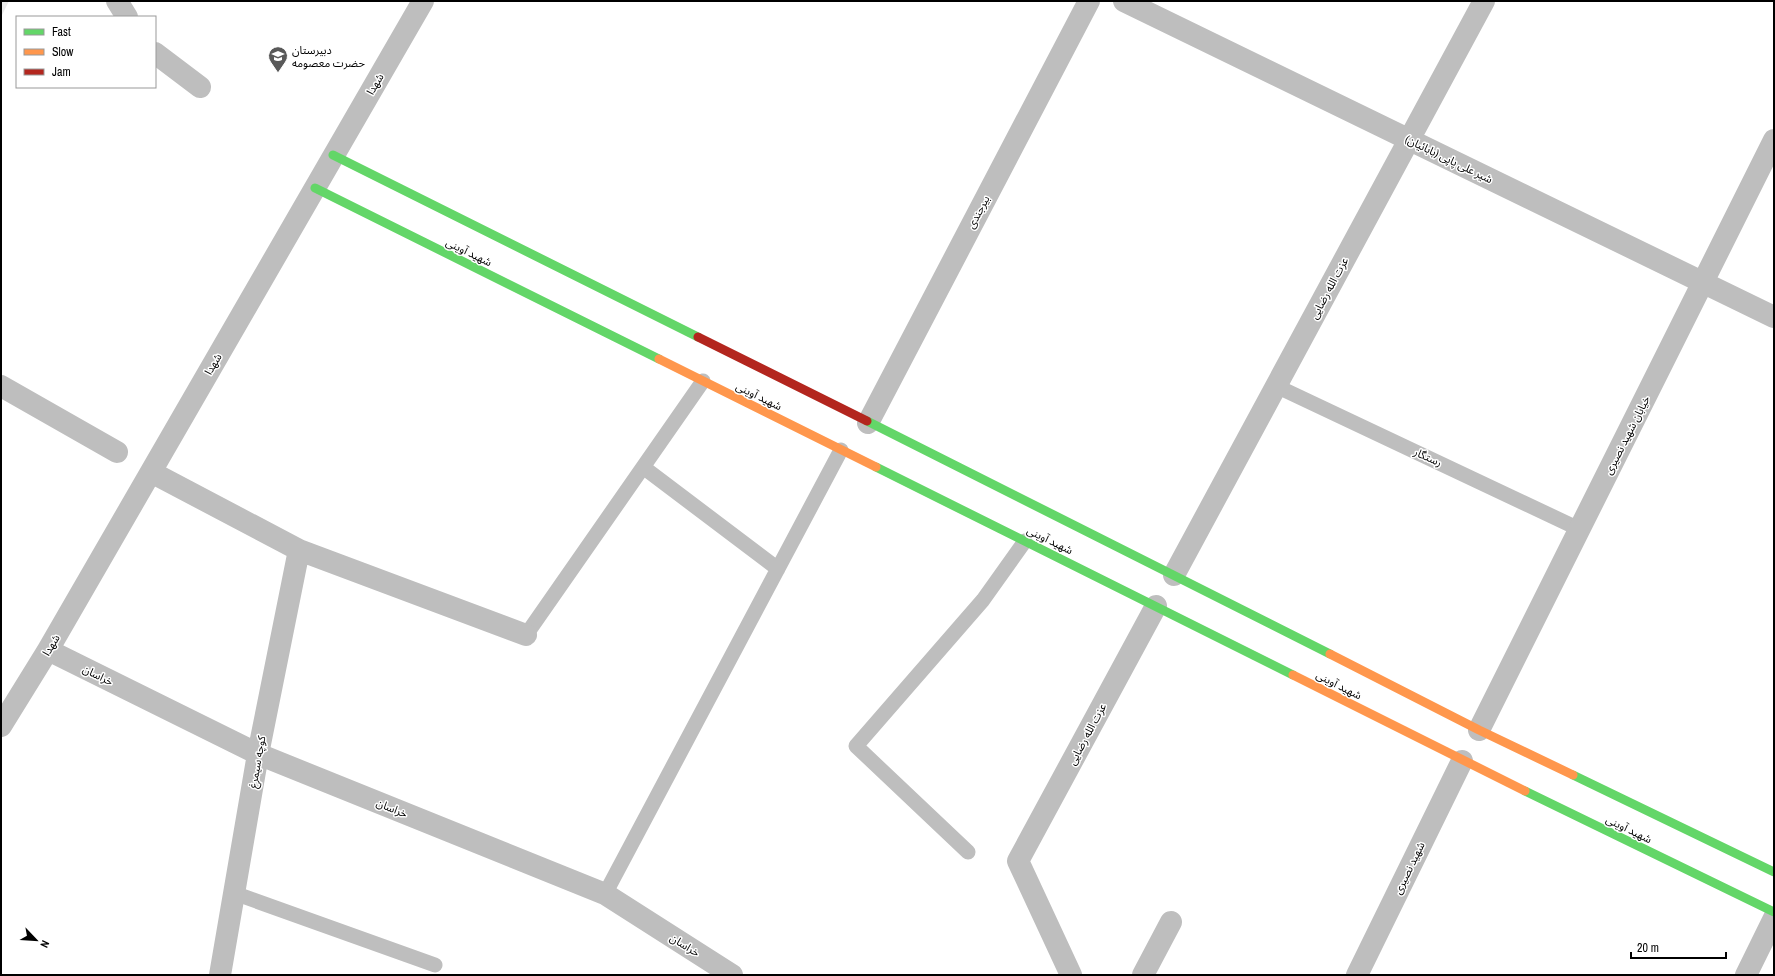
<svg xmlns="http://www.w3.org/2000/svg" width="1775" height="976" font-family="'Archivo Narrow','Noto Sans Arabic',sans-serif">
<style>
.green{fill:#ebebeb}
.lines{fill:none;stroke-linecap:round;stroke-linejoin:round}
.lane{stroke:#bebebe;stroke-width:15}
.street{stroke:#bebebe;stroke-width:22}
.fast{stroke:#63d668;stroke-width:9}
.slow{stroke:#ff974d;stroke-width:9}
.jam{stroke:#b3261e;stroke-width:9}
.labels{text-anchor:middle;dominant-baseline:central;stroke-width:3;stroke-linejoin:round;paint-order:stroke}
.poi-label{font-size:11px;fill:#000;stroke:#fff;text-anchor:start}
.street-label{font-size:11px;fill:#000;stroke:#fff}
</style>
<rect width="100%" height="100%" fill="#fff"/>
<!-- green -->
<path class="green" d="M1,1h8l-8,16z"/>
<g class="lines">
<!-- lane -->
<path class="lane" d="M1276,386l303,143
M643,467l135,102
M526,635l177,-254
M968,852l-112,-106 127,-146 42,-59
M234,893l201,72
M605,894l236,-444"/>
<!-- street -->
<path class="street" d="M117,1l10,16
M1124,1l650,316
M155,53l45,34
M1,386l116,66
M868,423l221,-422
M151,472l148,78 227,85
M1174,575l310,-574
M48,650l210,104 347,140 127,81
M1,726l47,-76 375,-649
M1479,730l295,-590
M220,975l38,-221 41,-204
M1071,975l-53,-114 138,-255
M1143,975l28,-53
M1357,975l105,-214
M1746,975l28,-57"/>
<!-- fast -->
<path class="fast" d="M333,155l365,182
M315,188l344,171
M867,421l463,233
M876,467l417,208
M1573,775l201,97
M1525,791l249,121"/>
<!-- slow -->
<path class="slow" d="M659,359l217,108
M1330,654l149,76 94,45
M1293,675l232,116"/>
<!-- jam -->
<path class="jam" d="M698,337l169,84"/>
</g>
<!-- icons -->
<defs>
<symbol id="school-pin" viewBox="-11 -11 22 30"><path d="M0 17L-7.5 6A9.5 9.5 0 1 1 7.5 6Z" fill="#595959" stroke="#fff"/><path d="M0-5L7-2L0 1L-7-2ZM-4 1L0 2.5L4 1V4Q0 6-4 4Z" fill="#fff"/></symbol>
</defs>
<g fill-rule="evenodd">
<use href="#school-pin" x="267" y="45" width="22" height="30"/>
</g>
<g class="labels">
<!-- poi labels -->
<g class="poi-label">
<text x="292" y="50">دبیرستان<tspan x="292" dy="13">حضرت معصومه</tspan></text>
</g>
<!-- street labels -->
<g class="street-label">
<text transform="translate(375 84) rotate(-60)">شهدا</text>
<text transform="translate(1449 159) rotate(26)">شیر علی پاپی (بابائیان)</text>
<text transform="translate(978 212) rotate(-62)">بیرجندی</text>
<text transform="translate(469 252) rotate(26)">شهید آوینی</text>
<text transform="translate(1329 288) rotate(-62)">عزت الله رضایی</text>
<text transform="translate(213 364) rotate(-60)">شهدا</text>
<text transform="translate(759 396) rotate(26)">شهید آوینی</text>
<text transform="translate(1627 435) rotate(-63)">خیابان شهید نصیری</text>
<text transform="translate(1428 457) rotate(25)">رستگار</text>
<text transform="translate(1050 540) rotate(26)">شهید آوینی</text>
<text transform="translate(51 645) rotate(-59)">شهدا</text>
<text transform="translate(98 675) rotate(26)">خراسان</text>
<text transform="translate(1339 685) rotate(27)">شهید آوینی</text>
<text transform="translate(1087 734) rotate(-62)">عزت الله رضایی</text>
<text transform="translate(257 762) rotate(-80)">کوچه سیمرغ</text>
<text transform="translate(392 808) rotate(22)">خراسان</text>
<text transform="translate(1629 829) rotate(26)">شهید آوینی</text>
<text transform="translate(1409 868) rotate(-64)">شهید نصیری</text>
<text transform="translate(685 945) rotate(32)">خراسان</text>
</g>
</g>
<!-- border -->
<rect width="1775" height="976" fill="none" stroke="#000000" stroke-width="4"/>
<!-- legend -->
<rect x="16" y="16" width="140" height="72" fill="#ffffff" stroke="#999999"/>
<rect x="24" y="29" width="20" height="6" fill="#63d668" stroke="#999999"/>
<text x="52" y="36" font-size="12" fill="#000000">Fast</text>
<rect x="24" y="49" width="20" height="6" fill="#ff974d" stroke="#999999"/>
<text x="52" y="56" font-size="12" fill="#000000">Slow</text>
<rect x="24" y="69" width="20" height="6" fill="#b3261e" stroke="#999999"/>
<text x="52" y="76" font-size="12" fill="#000000">Jam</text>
<!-- north arrow -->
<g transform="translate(36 940) rotate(115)" stroke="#ffffff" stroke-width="3" paint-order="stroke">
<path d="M0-3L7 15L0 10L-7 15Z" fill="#000000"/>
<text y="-6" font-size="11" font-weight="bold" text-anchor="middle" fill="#000000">N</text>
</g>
<!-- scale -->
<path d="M1631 952v6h95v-6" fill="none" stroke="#000000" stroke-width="2"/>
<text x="1637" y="952" font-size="12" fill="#000000" stroke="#ffffff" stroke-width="3" paint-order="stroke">20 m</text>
</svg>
